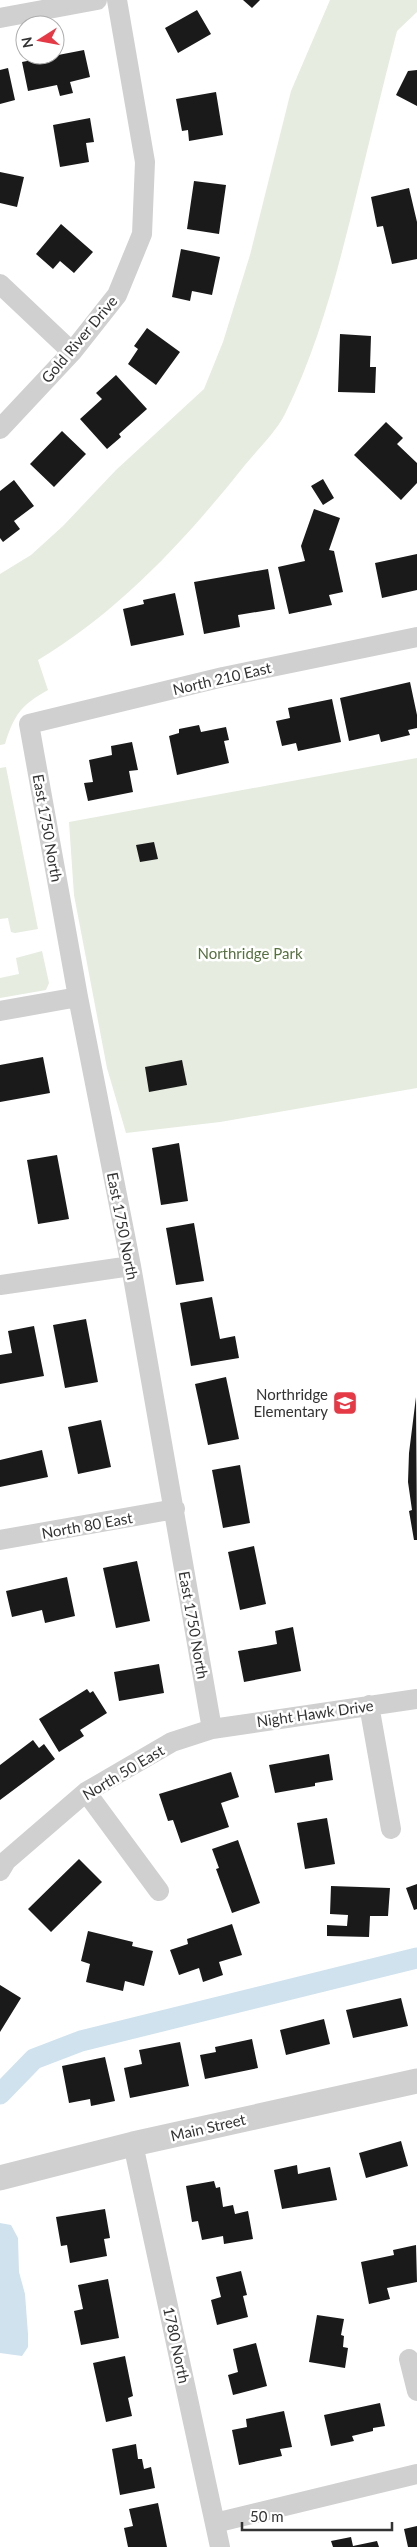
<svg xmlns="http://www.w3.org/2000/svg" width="417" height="2547" font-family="Lato,sans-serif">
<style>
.green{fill:#e6ecdf}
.water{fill:#cfe2ee}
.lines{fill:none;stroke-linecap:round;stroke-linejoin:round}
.canal{stroke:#cfe2ee;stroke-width:21}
.building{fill:#1a1a1a}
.minor{stroke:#d0d0d0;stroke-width:20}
.tertiary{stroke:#d0d0d0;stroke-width:25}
.labels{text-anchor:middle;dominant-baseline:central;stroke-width:5;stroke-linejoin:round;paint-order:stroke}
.street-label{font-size:15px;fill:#333;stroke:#fff}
.park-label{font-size:15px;fill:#56703f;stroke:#fff}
.poi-label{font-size:15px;fill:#333;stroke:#fff;text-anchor:end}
</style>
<rect width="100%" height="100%" fill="#fff"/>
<!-- green -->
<path class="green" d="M330,0h87v12l-20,19c-14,54 -27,108 -40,161 -19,77 -37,151 -72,222 -9,18 -27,35 -40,51 -59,74 -125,146 -207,195l10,30c-27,15 -34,25 -43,54l-5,1v-171l31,-19 32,-29 53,-56 88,-81 19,-47 27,-87 41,-164z
M417,758v330l-197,34 -94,11 -19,-65 -33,-173 -5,-73z
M6,767l32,162 -23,4 -4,-1 -3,-14 -8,1v-151z
M42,951l7,32 -3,7 -46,8v-20l19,-4 -3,-16z"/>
<!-- water -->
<path class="water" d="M0,2223l11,2 7,13 1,34 6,22 3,40v13l-6,9 -22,-3z"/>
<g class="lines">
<!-- canal -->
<path class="canal" d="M0,2094l34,-35 47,-18 336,-83"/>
</g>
<!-- building -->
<path class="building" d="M243,0h17l-8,8z
M197,10l14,24 -33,19 -13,-25z
M84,50l6,27 -20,5 3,11 -13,3 -3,-11 -29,6 -6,-29z
M8,68l7,32 -15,4v-34z
M417,70v36l-21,-11 12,-24z
M216,92l7,43 -34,6 -1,-11 -6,1 -6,-32z
M90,118l4,24 -8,1 3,19 -29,5 -7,-42z
M0,172l24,5 -7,30 -17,-4z
M194,181l32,4 -7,49 -32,-5z
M409,188l8,34v37l-25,5 -9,-38 -6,1 -6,-30z
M61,224l32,28 -19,21 -14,-12 -7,8 -17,-15z
M181,249l39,8 -8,38 -20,-4 -2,10 -18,-4z
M147,328l33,24 -24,33 -28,-21 10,-15 -4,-3z
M340,334l31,2 -1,31h6l-1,26 -37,-1z
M116,375l31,34 -28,25 2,3 -14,12 -27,-30 22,-20 -6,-6z
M386,422l17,16 -6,6 20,19v20l-16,17 -47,-45z
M62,431l24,23 -32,33 -24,-23z
M323,479l11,19 -11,7 -12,-19z
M14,480l20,26 -20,15 6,8 -17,13 -3,-4v-47z
M314,509l26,9 -11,32 5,1 9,41 -14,3 3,10 -43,9 -11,-47 27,-6 -4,-15z
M417,554v36l-35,8 -7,-35z
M268,569l7,40 -37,6 2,12 -36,7 -10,-52z
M175,593l9,42 -53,11 -8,-37 21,-5 -1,-4z
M410,682l7,33v13l-9,2 2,5 -29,7 -2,-8 -30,7 -9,-43z
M332,699l9,43 -43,9 -2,-8 -14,3 -6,-25 14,-3 -2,-10z
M199,725l2,7 25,-5 3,13 -5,1 5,22 -52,12 -8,-39 10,-3v-4z
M132,742l6,28 -9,1 4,21 -45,9 -4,-18 9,-1 -4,-22 23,-5 -1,-9z
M154,842l4,17 -18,3 -4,-17z
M43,1057l7,36 -50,9v-37z
M182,1060l5,25 -38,7 -4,-25z
M179,1143l9,58 -27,4 -9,-57z
M57,1155l12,64 -31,5 -11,-64z
M194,1223l10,58 -28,4 -10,-57z
M212,1297l8,42 15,-3 4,22 -48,8 -11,-63z
M86,1319l12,63 -33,6 -12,-63z
M34,1326l10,50 -44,8v-29l12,-2 -4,-22z
M226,1377l13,62 -31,6 -13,-61z
M416,1397l1,143h-3l-5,-29 3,-1 -4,-28 1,-29z
M101,1420l10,47 -33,7 -10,-47z
M42,1450l6,27 -48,10v-27z
M240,1465l10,58 -27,5 -11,-58z
M254,1546l12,58 -26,6 -12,-58z
M137,1561l13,60 -34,7 -13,-60z
M67,1577l8,39 -30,7 -3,-13 -30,7 -6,-26z
M293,1627l8,44 -57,11 -6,-31 39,-7 -2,-13z
M159,1664l5,29 -45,8 -5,-29z
M87,1689l3,4 3,-2 14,22 -27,17 4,6 -25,16 -20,-33z
M33,1740l6,8 5,-4 11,15 -55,41v-35z
M329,1754l4,26 -18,3v3l-40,7 -6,-28z
M231,1772l8,25 -18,6 8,24 -48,16 -8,-23 -5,1 -9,-27z
M327,1818l8,46 -30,5 -8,-46z
M238,1840l22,63 -28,10 -16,-44 3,-1 -7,-19z
M79,1859l23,23 -51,50 -23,-23z
M417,1884v25l-3,1 -8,-22z
M331,1886l59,2 -2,28h-18l-1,21 -42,-1v-11l20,1 1,-11 -18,-1z
M232,1924l10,31 -23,7 4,13 -20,7 -4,-14 -20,7 -9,-25 18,-6 -1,-5z
M88,1931l45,11 -1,4 21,5 -9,35 -19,-5 -2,10 -37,-9 4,-18 -9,-3z
M0,1985l21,13 -21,34z
M401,1998l7,28 -55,12 -7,-28z
M324,2019l6,25 -44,11 -6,-25z
M252,2039l6,29 -53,11 -5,-24 16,-3 -1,-5z
M180,2042l9,44 -59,12 -6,-30 18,-4 -3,-14z
M105,2057l10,44 -24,5 -1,-7 -21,4 -7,-37z
M401,2141l7,25 -42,12 -7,-25z
M297,2165l1,9 32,-7 7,33 -55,9 -8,-39z
M214,2181l2,7 4,-1 3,20 10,-2 2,9 13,-3 5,28 -29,5 -1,-8 -21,4 -4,-19 -6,1 -6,-36z
M105,2209l5,29 -6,1 3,17 -37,7 -3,-18 -6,1 -5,-29z
M416,2245l1,37 -30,6 3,11 -21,5 -8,-42 33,-7 -1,-5z
M241,2271l6,24 -4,1 5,21 -31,8 -6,-25 10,-3 -5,-20z
M108,2279l11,59 -38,7 -7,-34 9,-2 -5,-24z
M317,2315l27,4 -3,16 3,1 -1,11 5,1 -3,20 -36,-6z
M256,2343l11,43 -34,9 -5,-20 10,-3 -5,-23z
M125,2356l8,40 -5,2 4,18 -26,6 -13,-59z
M380,2403l5,23 -12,2v3l-21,5 2,5 -23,5 -7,-31z
M284,2411l8,36 -12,2 2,7 -43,9 -7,-35 15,-3 -1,-8z
M136,2444l2,15h4l2,10 7,-2 4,21 -35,7 -8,-46z
M158,2503l9,44h-39l-4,-19 9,-2 -4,-17z
M417,2526v21h-9l-4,-18z
M351,2537l2,9 24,-5 2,6h-46l-2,-6z"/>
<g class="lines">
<!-- minor -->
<path class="minor" d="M0,18l97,-18
M0,284l72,68
M0,429l72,-77 45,-57 25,-61 3,-72 -28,-162
M0,1011l78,-14
M0,1285l131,-19
M0,1540l175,-31
M369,1705l22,124
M212,1729l-81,-463 -53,-269 -49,-273 194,-47 194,-40
M86,1792l73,99
M0,1871l6,-10 80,-69 86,-50 40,-13 205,-30
M133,2144l87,403
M409,2359l8,32
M215,2523l202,-49"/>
<!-- tertiary -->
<path class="tertiary" d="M0,2178l133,-34 284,-63"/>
</g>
<!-- icons -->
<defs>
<symbol id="school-square" viewBox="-11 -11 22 22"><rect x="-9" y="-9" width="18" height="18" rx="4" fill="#e63946" stroke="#fff"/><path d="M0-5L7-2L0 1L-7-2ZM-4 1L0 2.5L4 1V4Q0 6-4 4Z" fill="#fff"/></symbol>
</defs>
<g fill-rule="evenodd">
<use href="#school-square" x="331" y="1389" width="28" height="28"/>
</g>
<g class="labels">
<!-- street labels -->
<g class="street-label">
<text transform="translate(79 339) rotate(-50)">Gold River Drive</text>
<text transform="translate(222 678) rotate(-13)">North 210 East</text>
<text transform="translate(48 828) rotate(80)">East 1750 North</text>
<text transform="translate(123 1226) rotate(79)">East 1750 North</text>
<text transform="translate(87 1525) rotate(-10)">North 80 East</text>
<text transform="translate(194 1625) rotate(80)">East 1750 North</text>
<text transform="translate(315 1713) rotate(-8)">Night Hawk Drive</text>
<text transform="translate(123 1772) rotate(-31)">North 50 East</text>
<text transform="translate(208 2127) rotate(-13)">Main Street</text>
<text transform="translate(177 2345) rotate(78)">1780 North</text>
</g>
<!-- park labels -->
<g class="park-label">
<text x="250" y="953">Northridge Park</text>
</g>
<!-- poi labels -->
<g class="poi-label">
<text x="328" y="1394">Northridge<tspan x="328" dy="17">Elementary</tspan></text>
</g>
</g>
<!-- north arrow -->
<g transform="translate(40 40) rotate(259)"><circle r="24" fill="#ffffff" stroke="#adadad"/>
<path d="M0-4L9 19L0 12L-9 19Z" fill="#e63946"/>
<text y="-8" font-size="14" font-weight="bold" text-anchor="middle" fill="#333333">N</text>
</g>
<!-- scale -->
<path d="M242 2522v8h150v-8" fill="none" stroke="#333333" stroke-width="2.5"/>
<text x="250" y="2522" font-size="15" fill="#333333" stroke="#ffffff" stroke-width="4" paint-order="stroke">50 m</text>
</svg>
